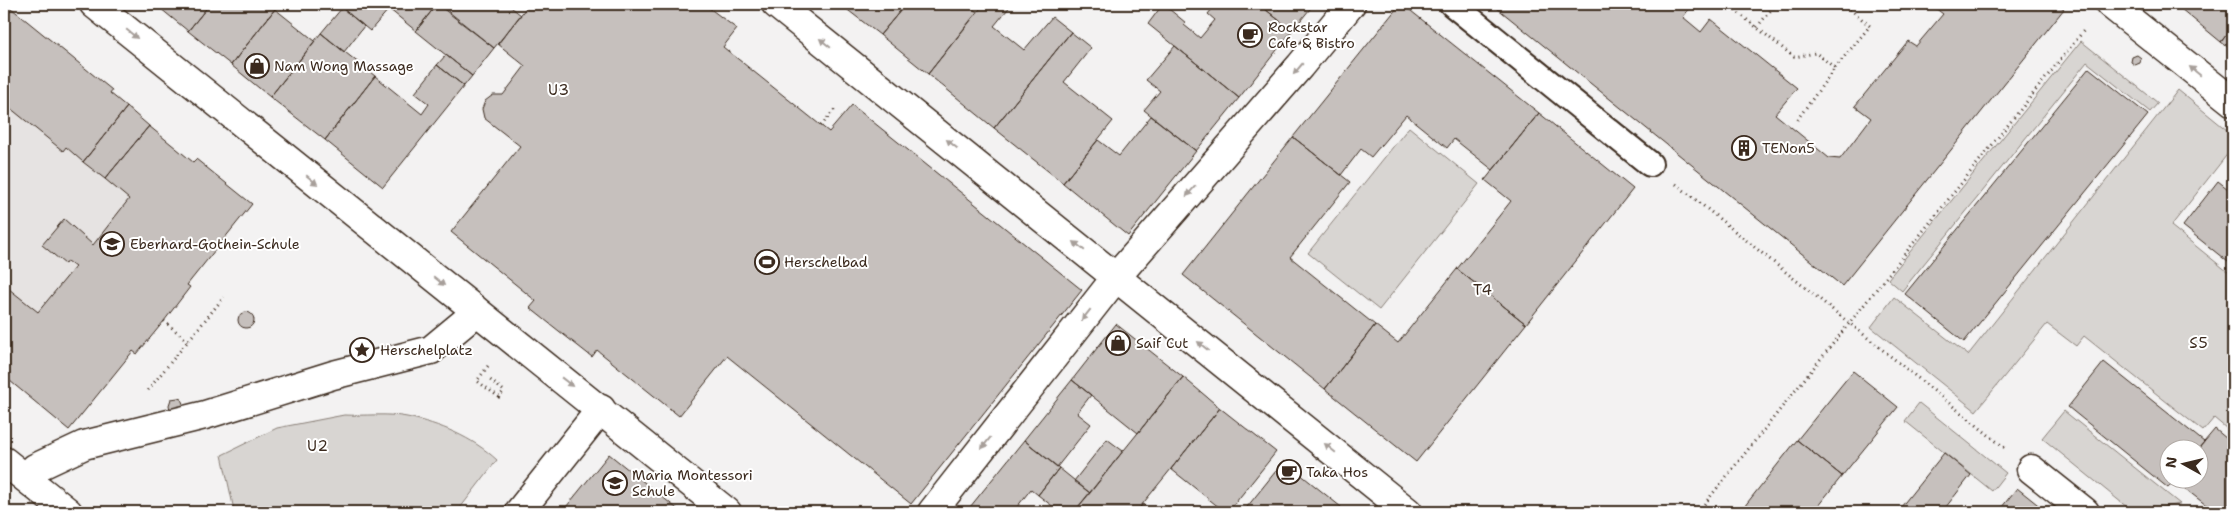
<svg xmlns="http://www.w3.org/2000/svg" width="2237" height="516" font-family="'Shantell Sans',sans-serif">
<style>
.built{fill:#e6e3e2}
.green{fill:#d8d5d2;stroke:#8a8078}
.building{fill:#c6c0bd;stroke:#3b2a1e}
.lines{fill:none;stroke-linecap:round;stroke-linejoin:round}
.service-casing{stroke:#3b2a1e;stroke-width:28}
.pedestrian-casing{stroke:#3b2a1e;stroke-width:31}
.minor-casing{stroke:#3b2a1e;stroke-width:31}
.path{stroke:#3b2a1e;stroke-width:3;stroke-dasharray:1 4;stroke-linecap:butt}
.service{stroke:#fff;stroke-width:24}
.pedestrian{stroke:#fff;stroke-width:28}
.minor{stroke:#fff;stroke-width:28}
.oneway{fill:#a79f9a}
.labels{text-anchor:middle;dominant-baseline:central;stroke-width:4;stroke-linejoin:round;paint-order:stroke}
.poi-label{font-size:14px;fill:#3b2a1e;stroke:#fff;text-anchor:start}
.neighbourhood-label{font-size:15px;letter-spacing:1px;fill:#3b2a1e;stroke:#fff}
</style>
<rect width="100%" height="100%" fill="#f3f2f2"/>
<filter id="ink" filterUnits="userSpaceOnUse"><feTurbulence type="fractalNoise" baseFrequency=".02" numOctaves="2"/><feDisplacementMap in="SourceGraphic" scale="10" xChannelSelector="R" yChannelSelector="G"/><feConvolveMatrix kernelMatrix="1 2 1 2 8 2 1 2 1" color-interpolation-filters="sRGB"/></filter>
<g filter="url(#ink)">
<!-- built -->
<path class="built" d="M6,4l106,86 -2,4 83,67 3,-2 56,45 -65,80 3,3 -26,34 -31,30 -64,79 -65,-54v-369z"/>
<!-- green -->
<path class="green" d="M2081,41l77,62 -8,9 -63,-50 -185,229 -14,-12z
M2178,90l55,45v12l-62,79 62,50v158l-19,-16 -11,13 -119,-95 -8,10 -29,-22 -71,87 -105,-84 23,-30 74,58z
M1409,127l70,57 -100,126 -71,-57z
M1919,403l87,70 -14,18 -87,-70z
M2064,411l116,93 -47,8 -91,-74z
M344,415c20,1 44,-2 63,2 33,7 65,20 90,43l-40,52h-221l-2,-2 -12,-55 55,-27z"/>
<!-- building -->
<path class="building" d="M6,4l106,86 -2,3 17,14 -44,55 -17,-15 -3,4 -59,-48v-96z
M155,4h55l-22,27z
M210,4h58l7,5 -44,56 -43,-34z
M345,4h92l-21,27 -27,-22 -19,22 -28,-23z
M437,4l57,44 -22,28 -56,-45z
M439,4h68l14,11 -27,33z
M529,4h22l5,4 3,-4h145l33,25 -14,18 106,85 23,-27 230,185 -171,214 -184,-148 -48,60 -82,-66 -5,7 -33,-26 -29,-23 6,-7 -85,-69 69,-86 -36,-28 -2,-9 3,-8 8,-6h10l22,-29 -27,-22z
M840,4h66l-26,31z
M906,4h61l10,8 -49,62 -48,-39z
M984,4h28l-18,22 30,24 28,-33 19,15 -77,96 -66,-54z
M1163,4l23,19 -2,2 16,13 15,-18 -7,-6 8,-10h43l33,27 -53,67 -91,-74z
M1259,4h55l-22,27z
M1492,4h193l5,4 -7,9 18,15 10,-13 86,69 -22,26 54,44 11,1 31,-41 -16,-12 53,-65 8,5 27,-32 -13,-10h127l7,5 -222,277z
M2175,4h58v22l-12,16z
M1401,6l5,1 133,106 -46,57 -39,-31 -7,9 -41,-33 -35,42 -10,-8 -20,26 -48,-38 104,-129z
M342,8l22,18 -20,26 -23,-19z
M275,9l40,32 -45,56 -39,-32z
M2233,26v25l-12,-9z
M1071,32l20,16 -27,34 49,39 -50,62 -69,-55z
M321,33l54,43 -50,64 -55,-43z
M1175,46l64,52 -43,53 -52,-41 16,-19 -14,-11z
M446,55l26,21 -8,10 -27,-21z
M2137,55l4,3 -1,5 -5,2 -4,-3 1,-5z
M437,65l27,21 -81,101 -58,-47 50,-64 47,38 7,-10 -14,-11z
M2089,68l59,47 -184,227 -59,-48z
M127,107l22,19 -44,53 -22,-17z
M1539,113l94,76 -107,135 -69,-55 54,-68 -26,-21z
M1151,116l45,35 -68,85 -65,-53 35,-43 21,16z
M149,126l44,36 3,-3 56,45 -65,81 3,2 -26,34 -27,33 -4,-3 -64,79 -65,-54v-91l34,27 37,-45 -8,-6 -2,3 -23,-19 22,-26 29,26 36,-46 -24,-20z
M1293,137l57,45 -60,75 85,68 -50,64 -142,-114z
M2218,181l15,12v73l-50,-40z
M1457,269l69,55 -110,138 -91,-73 50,-64 23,18z
M238 320a8 8 0 1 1 16 0a8 8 0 1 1-16 0Z
M1116,324l67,53 -45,56 -66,-53z
M2104,362l100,80 -5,6h-29v30h5l-7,10 -100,-81z
M1853,371l45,36 -56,69 -45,-36z
M1183,377l37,31 -49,61 -35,43h-62z
M1072,380l19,15 -14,18 14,11 -34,43 -33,-27z
M178,398l3,1 3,7 -14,4 -1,-5 2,-6z
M1220,408l56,44 -48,60h-3l-54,-43z
M2215,429l18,15v68h-18l-41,-32 26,-2 -1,-30z
M1107,439l16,12 -33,42 -16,-12z
M1024,440l35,28 -21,27 -7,-6 -18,23h-47z
M1797,440l45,36 -29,36h-73z
M1944,453l27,22 -29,37h-45z
M609,454l72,58h-119z
M1284,461l57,46 -4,5h-94z
M1059,468l31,25 -16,19h-14l-22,-17z
M2017,488l30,24h-49z
M1143,504l11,8h-18z"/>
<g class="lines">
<defs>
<path id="service" d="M1452,4l198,160"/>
<path id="pedestrian" d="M35,468l49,-23 121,-30 128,-40 98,-25 35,-29 8,-12
M519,512l82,-103"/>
<path id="minor" d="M94,4l633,508
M776,4l632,508
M2110,4l123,98
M4,461l64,51
M2031,469l54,43
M932,512l185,-236 183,-210 51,-62"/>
</defs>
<!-- service casing -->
<use href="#service" class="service-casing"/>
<!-- pedestrian casing -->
<use href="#pedestrian" class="pedestrian-casing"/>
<!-- minor casing -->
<use href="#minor" class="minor-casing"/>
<!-- path -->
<path class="path" d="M1727,4l67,53 22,-4 19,15 -38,52
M1757,27l19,-23
M1835,68l35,-42 -26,-22
M821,126l14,-17
M1676,184l329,264
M164,321l24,20
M488,366l-11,15 22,16 5,-6 -14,-11
M148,390l76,-93
M1698,512l387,-483
M2167,512h6"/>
<!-- service -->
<use href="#service" class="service"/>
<!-- pedestrian -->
<use href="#pedestrian" class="pedestrian"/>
<!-- minor -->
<use href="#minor" class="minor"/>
</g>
<!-- one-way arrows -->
<defs><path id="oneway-solid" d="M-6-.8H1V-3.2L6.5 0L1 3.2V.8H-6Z" transform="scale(1.25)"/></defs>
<g class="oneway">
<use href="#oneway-solid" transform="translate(132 34) rotate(39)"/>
<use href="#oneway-solid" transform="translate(825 43) rotate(-141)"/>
<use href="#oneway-solid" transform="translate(1298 69) rotate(130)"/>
<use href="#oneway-solid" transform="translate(2195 71) rotate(-141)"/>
<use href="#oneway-solid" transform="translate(952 144) rotate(-141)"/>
<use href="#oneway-solid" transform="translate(312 180) rotate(39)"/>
<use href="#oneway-solid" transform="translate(1191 191) rotate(131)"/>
<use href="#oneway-solid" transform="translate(1079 246) rotate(-141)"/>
<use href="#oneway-solid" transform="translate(439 281) rotate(39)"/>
<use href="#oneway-solid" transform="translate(1086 315) rotate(128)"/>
<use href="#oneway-solid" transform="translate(1203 346) rotate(-141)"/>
<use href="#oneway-solid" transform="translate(567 382) rotate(38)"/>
<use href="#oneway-solid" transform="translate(986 443) rotate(128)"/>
<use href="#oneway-solid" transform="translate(1330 448) rotate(-141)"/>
</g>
</g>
<!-- icons -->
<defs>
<symbol id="cafe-ring" viewBox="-11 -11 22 22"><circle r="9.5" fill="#fff" stroke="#3b2a1e" stroke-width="1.5"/><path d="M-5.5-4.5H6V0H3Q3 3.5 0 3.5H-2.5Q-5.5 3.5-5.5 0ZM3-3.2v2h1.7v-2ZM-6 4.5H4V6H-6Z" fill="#3b2a1e"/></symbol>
<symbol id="shop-ring" viewBox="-11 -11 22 22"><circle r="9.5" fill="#fff" stroke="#3b2a1e" stroke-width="1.5"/><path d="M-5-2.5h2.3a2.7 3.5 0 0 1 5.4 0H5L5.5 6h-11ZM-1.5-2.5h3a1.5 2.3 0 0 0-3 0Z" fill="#3b2a1e"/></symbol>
<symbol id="building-ring" viewBox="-11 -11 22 22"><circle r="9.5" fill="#fff" stroke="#3b2a1e" stroke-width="1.5"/><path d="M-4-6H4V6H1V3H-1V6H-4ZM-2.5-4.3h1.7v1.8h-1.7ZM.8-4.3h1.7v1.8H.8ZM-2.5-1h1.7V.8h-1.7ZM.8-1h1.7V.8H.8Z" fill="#3b2a1e"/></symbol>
<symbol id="school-ring" viewBox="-11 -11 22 22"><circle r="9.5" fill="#fff" stroke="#3b2a1e" stroke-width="1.5"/><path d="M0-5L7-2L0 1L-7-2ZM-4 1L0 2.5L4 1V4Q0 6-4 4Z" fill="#3b2a1e"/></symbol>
<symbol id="stadium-ring" viewBox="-11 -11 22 22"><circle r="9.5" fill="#fff" stroke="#3b2a1e" stroke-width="1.5"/><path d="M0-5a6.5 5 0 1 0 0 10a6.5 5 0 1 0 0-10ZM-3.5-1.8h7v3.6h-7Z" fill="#3b2a1e"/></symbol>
<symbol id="sight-ring" viewBox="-11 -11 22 22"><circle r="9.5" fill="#fff" stroke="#3b2a1e" stroke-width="1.5"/><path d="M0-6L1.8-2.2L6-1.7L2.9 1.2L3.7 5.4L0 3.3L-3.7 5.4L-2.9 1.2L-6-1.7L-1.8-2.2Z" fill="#3b2a1e"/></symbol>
</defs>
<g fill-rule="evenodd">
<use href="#cafe-ring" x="1236" y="21" width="28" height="28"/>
<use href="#shop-ring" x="243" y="52" width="28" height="28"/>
<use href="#building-ring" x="1730" y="134" width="28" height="28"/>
<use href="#school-ring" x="98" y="230" width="28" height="28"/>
<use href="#stadium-ring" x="753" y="248" width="28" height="28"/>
<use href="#shop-ring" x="1104" y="329" width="28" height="28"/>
<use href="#sight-ring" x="348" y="336" width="28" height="28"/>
<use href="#cafe-ring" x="1275" y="458" width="28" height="28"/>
<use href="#school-ring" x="601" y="469" width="28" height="28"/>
</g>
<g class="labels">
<!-- poi labels -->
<g class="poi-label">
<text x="1268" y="27">Rockstar<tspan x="1268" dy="16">Cafe &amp; Bistro</tspan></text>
<text x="274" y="66">Nam Wong Massage</text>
<text x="1762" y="148">TENon5</text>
<text x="130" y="244">Eberhard-Gothein-Schule</text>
<text x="784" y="262">Herschelbad</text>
<text x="1136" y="343">Saif Cut</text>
<text x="380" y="350">Herschelplatz</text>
<text x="1306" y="472">Taka Hos</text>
<text x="632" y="475">Maria Montessori<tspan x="632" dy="16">Schule</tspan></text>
</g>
<!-- neighbourhood labels -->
<g class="neighbourhood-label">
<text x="559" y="90">U3</text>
<text x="1483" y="290">T4</text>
<text x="2199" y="343">S5</text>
<text x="318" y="446">U2</text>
</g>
</g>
<!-- margin -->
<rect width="2237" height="516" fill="none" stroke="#fff" stroke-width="20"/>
<rect x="10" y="10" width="2217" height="496" fill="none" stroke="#3b2a1e" stroke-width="2" filter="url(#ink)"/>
<!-- north arrow -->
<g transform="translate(2184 464) rotate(278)"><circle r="24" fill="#ffffff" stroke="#b1aaa5"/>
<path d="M0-4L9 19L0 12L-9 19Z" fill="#3b2a1e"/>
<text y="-8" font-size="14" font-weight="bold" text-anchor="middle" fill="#3b2a1e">N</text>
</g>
</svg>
